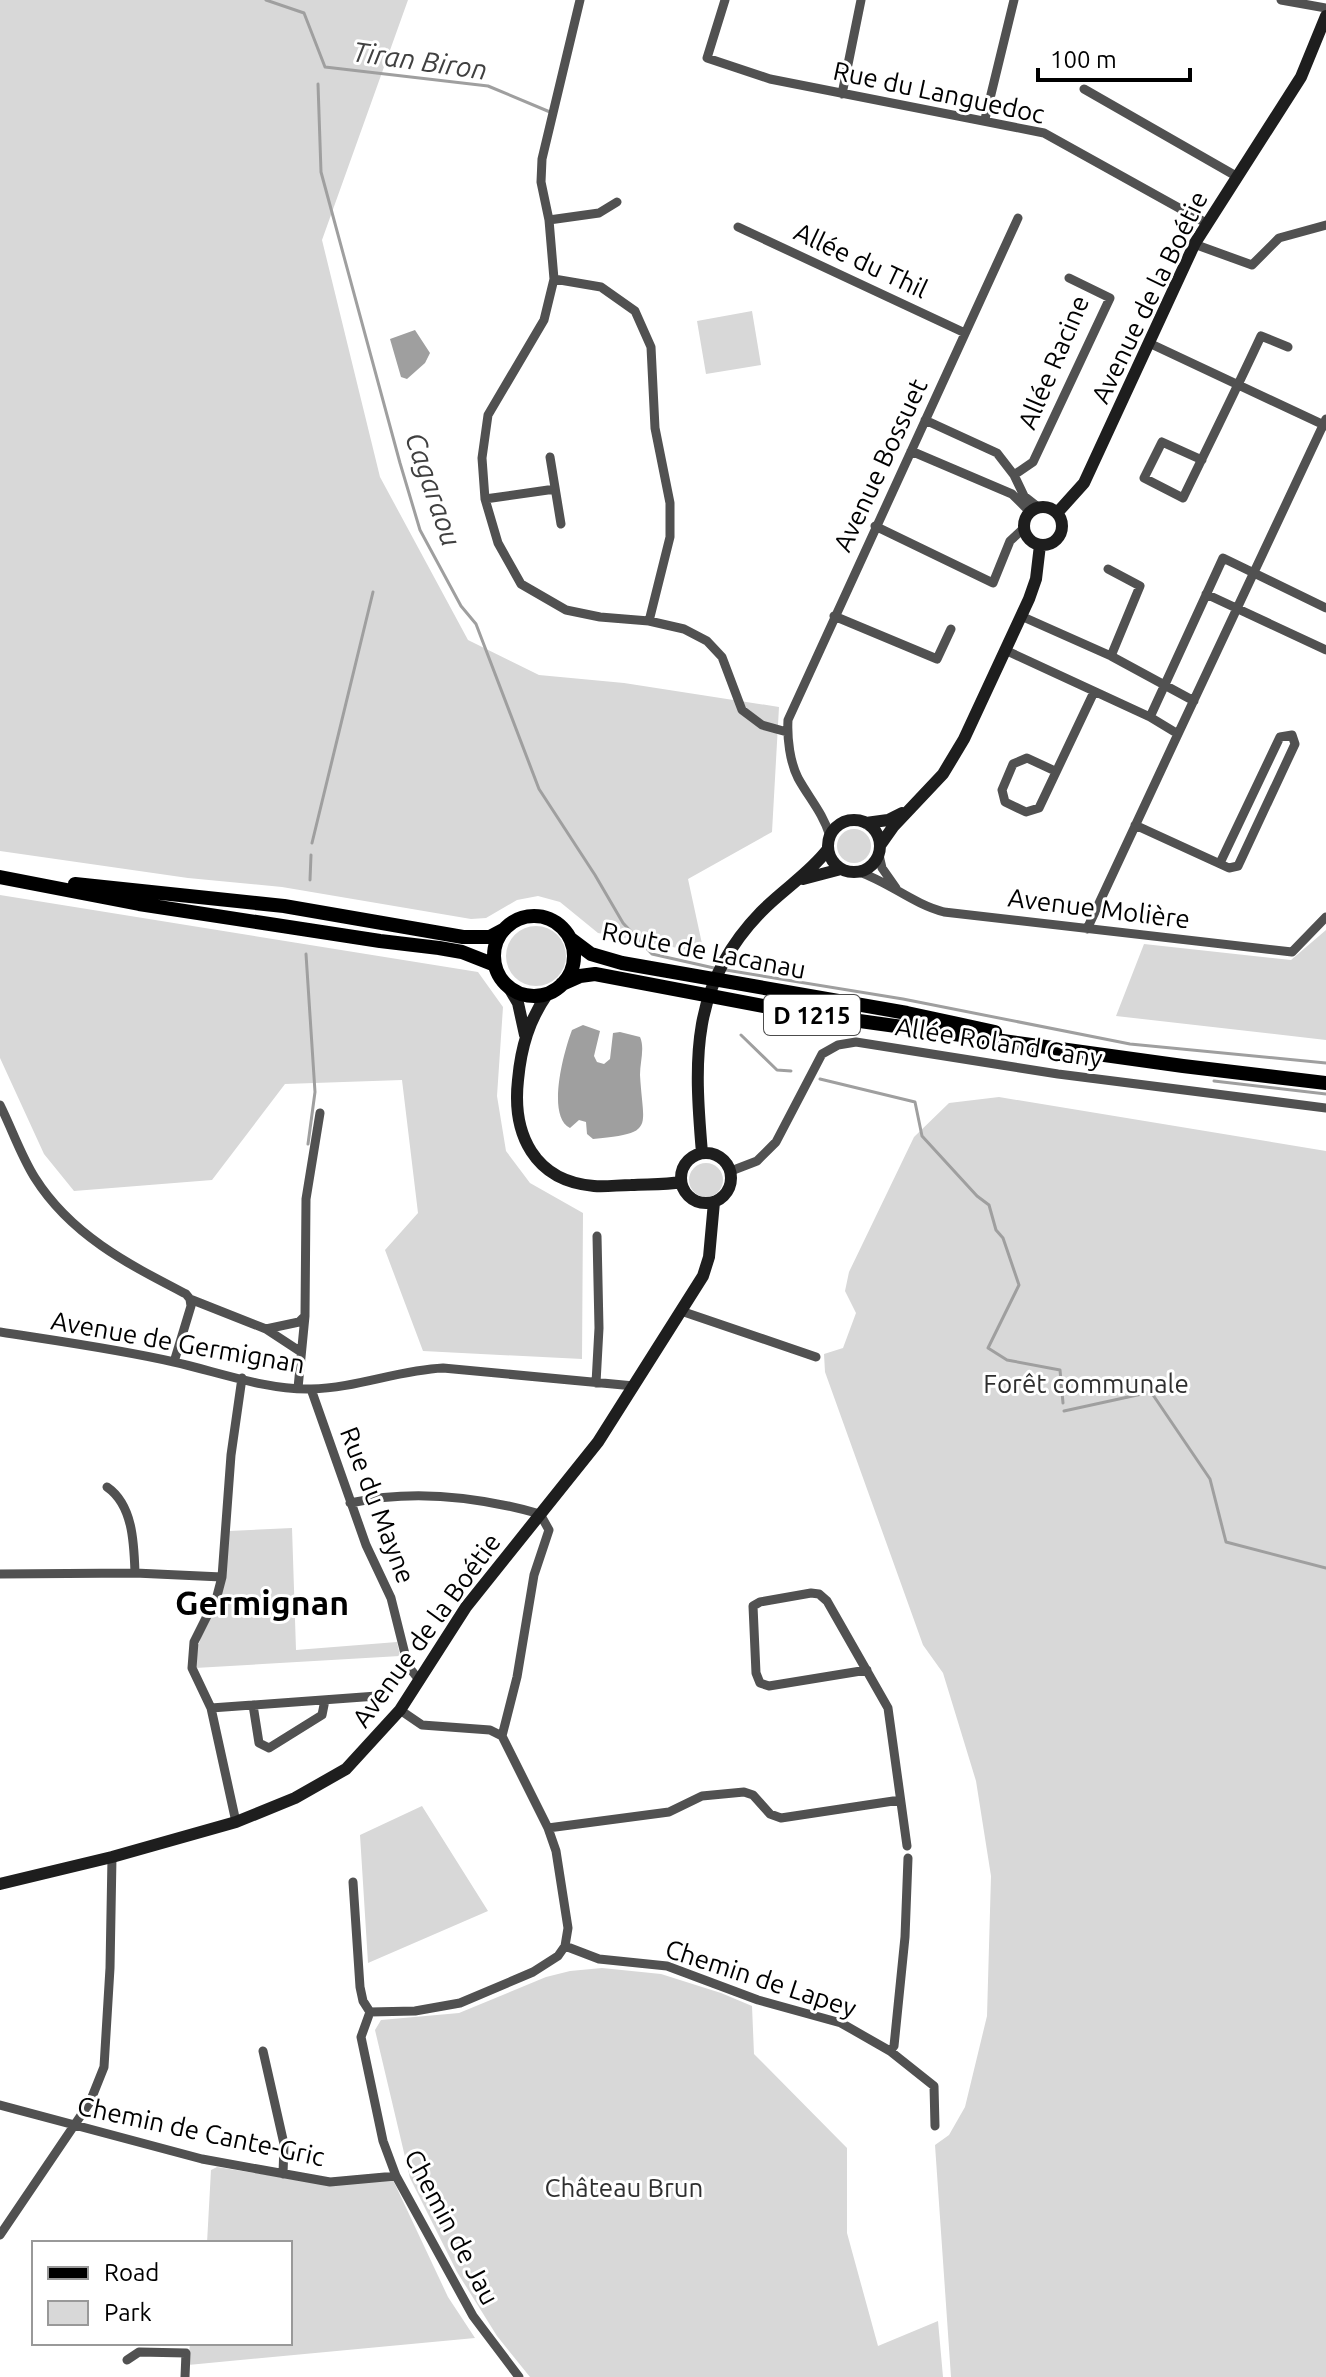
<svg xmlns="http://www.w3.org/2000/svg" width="1326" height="2377" font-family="Ubuntu,sans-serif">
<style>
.green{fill:#d8d8d8}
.water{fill:#9f9f9f}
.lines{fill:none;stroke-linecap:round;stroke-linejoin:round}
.stream{stroke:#9f9f9f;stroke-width:3}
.street{stroke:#515151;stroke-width:9}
.secondary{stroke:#1e1e1e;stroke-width:12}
.primary{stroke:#000;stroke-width:14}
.labels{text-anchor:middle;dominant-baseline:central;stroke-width:6;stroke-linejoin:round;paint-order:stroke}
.shield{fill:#fff;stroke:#4c4c4c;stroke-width:2}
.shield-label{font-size:24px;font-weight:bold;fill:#000}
.street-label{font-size:26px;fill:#000;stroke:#fff}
.park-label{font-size:26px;fill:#2f2f2f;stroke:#fff}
.water-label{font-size:28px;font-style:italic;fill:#404040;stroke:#fff}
.district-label{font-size:34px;font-weight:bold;fill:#000;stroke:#fff}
</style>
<rect width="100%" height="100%" fill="#fff"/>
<!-- green -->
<path class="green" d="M0,0h408l-86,240 58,237 88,163 71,35 85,8 155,24 -7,125 -84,47 16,74 -106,-20 -38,-31 -22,-6 -21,4 -31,18 -15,1 -189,-32 -94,-9 -188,-27z
M752,311l9,54 -55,9 -9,-53z
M837 846a17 17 0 1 1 34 0a17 17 0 1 1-34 0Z
M0,895l478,77 25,35 -6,89 9,55 24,32 53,30 -1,146 -159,-8 -38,-101 33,-37 -16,-133 -117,4 -73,96 -138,11 -30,-37 -44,-96z
M506 956a30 30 0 1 1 60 0a30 30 0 1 1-60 0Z
M1326,930v110l-210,-24 28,-72 147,16z
M999,1097l327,54v1226h-375l-16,-232 14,-10 16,-28 22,-91 4,-140 -15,-95 -33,-108 -20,-28 -98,-273 -1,-18 19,-6 13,-35 -11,-22 4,-19 65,-135 35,-34z
M689 1180a17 17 0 1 1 34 0a17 17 0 1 1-34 0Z
M292,1528l4,122 101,-8 3,14 -205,12 -2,-12 7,-15 3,-20 12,-17 14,-73z
M422,1806l66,105 -120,52 -8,-128z
M602,1968l59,6 60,19 31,13 2,48 93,94v85l31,113 60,-25 5,56h-413l-33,-41 -40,-64 -47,-94 -35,-148 6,-10 78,-7 87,-36 24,-6z
M217,2167l114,18 62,-5 55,117 27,41 -287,27 2,-22h100v-100h-83l4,-73z"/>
<!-- water -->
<path class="water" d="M415,330l15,23 -5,10 -18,16 -6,-2 -11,-38z
M583,1025l17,6 -6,25 3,6 7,2 6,-5 3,-26 7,-1 20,5c5,11 0,25 0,38 3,54 16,58 -47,64l-6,-5 -1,-12 -7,-2 -9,8c-24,-12 -6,-77 2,-98z"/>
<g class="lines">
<!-- stream -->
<path class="stream" d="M266,0l38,13 21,54 163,19 62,26
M318,84l3,88 79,291 20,67 41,76 15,18 63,165 56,86 28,48 29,31 62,14
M312,843l61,-251
M310,880l1,-25
M306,954l9,138 -7,52
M726,970l177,29 227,45 196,19
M741,1035l36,35 14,1
M820,1079l95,23 7,34 55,60 12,9 7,25 7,8 16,47 -31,63 19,12 53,10 3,33
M1214,1081l112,13
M1064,1411l87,-19 59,87 16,63 100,26"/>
<!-- street -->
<path class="street" d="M580,0l-38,159 -1,23 8,38 5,59 -10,41 -56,95 -6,43 3,41 13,44 23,41 45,26 34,7 49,4 35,8 23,12 15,16 20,53 20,15 25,7
M725,0l-18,58 63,21 274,54 162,90
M1281,0l45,8
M1084,89l152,87
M842,94l19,-94
M985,119l29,-119
M549,220l50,-7 18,-11
M738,227l227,106
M1194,244l58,21 27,-27 47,-13
M554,279l47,8 34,24 16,36 4,81 15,75v34l-21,84
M1149,343l177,83
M1326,419l-148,315 -28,-17 73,-159 103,50
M925,420l72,33 17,22 10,21 14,11
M911,451l101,43 18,18
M550,457l11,67
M1202,460l-40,-18 -18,36 39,20c26,-54 53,-108 78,-162l27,11
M1014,475l19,-13 77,-164 -41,-20
M485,499l70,-10
M875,526l118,57 17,-42 14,-13
M1108,569l32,17 -29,70
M1206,594l120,56
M834,616l103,43 14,-30
M1021,616l90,40 83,45
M1005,650l145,67
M1055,771l-28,-13 -14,6 -11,26 3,12 21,10 13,-4 55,-116
M1135,825l94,43 9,-2 57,-122 -3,-9 -12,2 -60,126
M830,836c-7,-23 -21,-38 -32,-58 -8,-16 -11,-39 -10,-58l230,-502
M879,855l3,13 14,20
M859,872c30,10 54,32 85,40l348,40 34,-35
M1087,929l91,-195
M0,1105c12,24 21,51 35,73 36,57 93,86 151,116l4,5 76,30 35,23
M731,1171l26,-10 19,-19 46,-88 16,-9 18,-3 202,32 268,34
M681,1311l135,46
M266,1329l33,-7 6,-6
M0,1332c58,9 117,17 174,30 44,10 92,28 137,27 45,-1 88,-19 132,-21l191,18
M174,1362l17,-56 -1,-7
M596,1383l3,-55 -2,-92
M298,1388l7,-72 1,-117 14,-86
M311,1389l55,156 25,53 17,68 12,15
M107,1487c26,18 27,56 28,86
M350,1503c62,-14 130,-6 190,11l9,16 -15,45 -17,102 -15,59
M0,1574l135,-1 87,4
M867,1670l-98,16 -9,-3 -4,-10 -3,-67 7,-4 51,-9 8,1 8,7 61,107 19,138
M253,1705l6,38 10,5 53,-33 3,-15
M211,1708l166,-12
M400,1710l22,15 68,5 12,6 46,92 8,23 12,77 -3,18 34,13 68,7 91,34 83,23 49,28 44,35 1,40
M236,1822l-25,-114 -19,-40 2,-26 23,-46 5,-19 9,-122 11,-77
M548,1828l121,-16 33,-16 42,-4 9,3 17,19 11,4 119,-18
M353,1882l7,105 3,14 7,11
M263,2051l21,93 -1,30
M890,2051l4,-5 11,-109 3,-79
M0,2105l202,54 128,23 66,-6
M0,2235l90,-133 14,-35 6,-99 2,-111
M127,2360l12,-8 47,1 -1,24
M519,2377l-46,-61 -77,-140 -13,-35 -22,-104 9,-25 45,-1 45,-8 73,-31 25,-16 7,-10"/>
<!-- secondary -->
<path class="secondary" d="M1024 526a19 19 0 1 1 38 0a19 19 0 1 1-38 0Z
M1057,513l27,-30 111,-240 106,-166 25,-61
M828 846a26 26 0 1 1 52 0a26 26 0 1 1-52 0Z
M866,823l22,-3 14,-7
M881,844l12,-17 50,-53 21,-35 65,-140 7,-20 4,-34
M803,879l38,-10
M508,986l10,17 7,32
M548,993c-19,27 -27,54 -30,87 -6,54 16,101 76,106 12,1 25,-1 37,-1 16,-1 34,0 50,-3
M681 1178a25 25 0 1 1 50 0a25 25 0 1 1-50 0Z
M702,1153c-8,-94 -12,-168 59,-241 21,-22 48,-38 67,-63
M0,1884l112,-27 124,-35 59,-24 51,-29 54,-59 66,-103 132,-165 105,-166 6,-19 5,-55"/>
<!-- primary -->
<path class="primary" d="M0,877l139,27 241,37 59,7 23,4 33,13
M75,884l209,22 179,31h27l15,-8
M494 956a40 40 0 1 1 80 0a40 40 0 1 1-80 0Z
M571,939l20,15 31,9 285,50 88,19
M562,984l18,-8 15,-2 200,38 388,54 143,17"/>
</g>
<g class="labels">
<!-- shield labels -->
<rect class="shield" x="764" y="995" width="96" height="40" rx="6"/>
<g class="shield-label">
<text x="812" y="1015">D 1215</text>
</g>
<!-- street labels -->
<g class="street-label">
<text transform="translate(939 92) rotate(12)">Rue du Languedoc</text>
<text transform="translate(861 260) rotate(25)">Allée du Thil</text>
<text transform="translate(1149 297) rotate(-64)">Avenue de la Boétie</text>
<text transform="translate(1053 362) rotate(-67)">Allée Racine</text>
<text transform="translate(880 465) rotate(-65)">Avenue Bossuet</text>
<text transform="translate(1099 908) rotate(7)">Avenue Molière</text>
<text transform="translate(704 950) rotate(11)">Route de Lacanau</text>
<text transform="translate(999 1042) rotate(9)">Allée Roland Cany</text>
<text transform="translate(178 1342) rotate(10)">Avenue de Germignan</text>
<text transform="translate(378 1505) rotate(69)">Rue du Mayne</text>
<text transform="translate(426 1630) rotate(-54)">Avenue de la Boétie</text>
<text transform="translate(761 1978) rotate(18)">Chemin de Lapey</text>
<text transform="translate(201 2131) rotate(12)">Chemin de Cante-Gric</text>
<text transform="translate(452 2227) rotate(62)">Chemin de Jau</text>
</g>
<!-- park labels -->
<g class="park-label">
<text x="1086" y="1383">Forêt communale</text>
<text x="624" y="2187">Château Brun</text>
</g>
<!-- water labels -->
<g class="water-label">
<text transform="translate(420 60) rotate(8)">Tiran Biron</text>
<text transform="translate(434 489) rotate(71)">Cagaraou</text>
</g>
<!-- district labels -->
<g class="district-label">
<text x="262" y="1602">Germignan</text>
</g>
</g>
<!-- legend -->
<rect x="32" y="2241" width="260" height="104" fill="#ffffff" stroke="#999999" stroke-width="2"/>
<rect x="48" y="2267" width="40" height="12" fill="#000000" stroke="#999999" stroke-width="2"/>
<text x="104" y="2281" font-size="24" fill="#000000">Road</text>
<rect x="48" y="2301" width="40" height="24" fill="#d8d8d8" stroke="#999999" stroke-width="2"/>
<text x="104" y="2321" font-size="24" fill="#000000">Park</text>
<!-- scale -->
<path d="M1038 68v12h152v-12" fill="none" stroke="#000000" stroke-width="4"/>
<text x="1050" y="68" font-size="24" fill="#000000" stroke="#ffffff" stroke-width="6" paint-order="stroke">100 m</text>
</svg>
